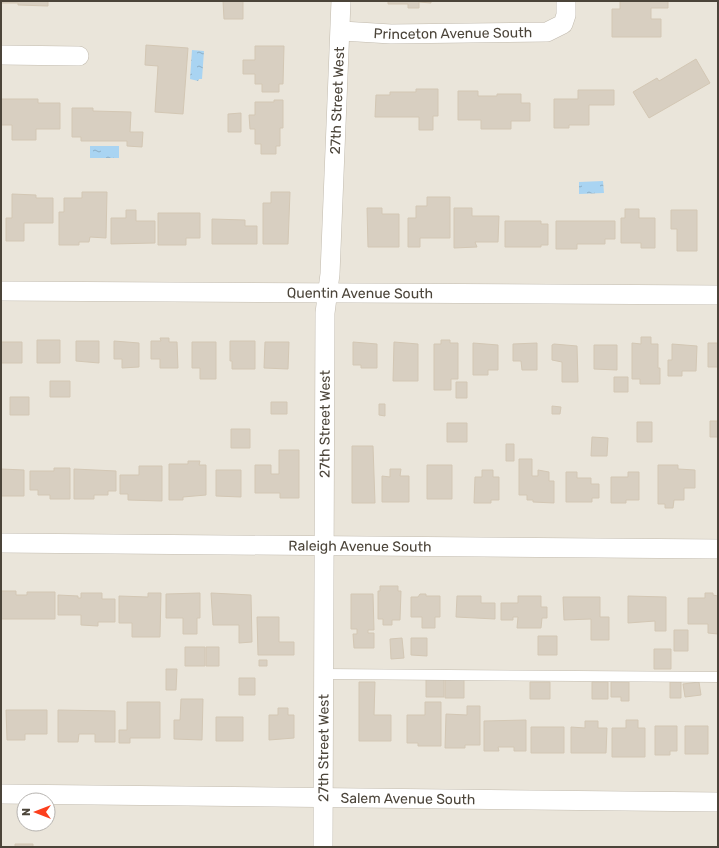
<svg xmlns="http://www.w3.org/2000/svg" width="719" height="848" font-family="Rubik,sans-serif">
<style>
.residential{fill:#eae5da;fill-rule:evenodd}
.water{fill:url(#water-ripples)}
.building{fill:#d8cfc1;stroke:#d3c7b4}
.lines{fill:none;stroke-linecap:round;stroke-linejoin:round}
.lane-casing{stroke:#c2bbae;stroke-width:11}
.street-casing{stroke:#c2bbae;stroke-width:20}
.lane{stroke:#fff;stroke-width:10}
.street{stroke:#fff;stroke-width:19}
.labels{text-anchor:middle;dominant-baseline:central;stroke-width:3;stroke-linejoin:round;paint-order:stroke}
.street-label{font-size:14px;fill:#4b4439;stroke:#fff}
</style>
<defs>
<pattern id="water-ripples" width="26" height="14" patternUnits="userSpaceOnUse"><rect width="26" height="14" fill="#a9d4f2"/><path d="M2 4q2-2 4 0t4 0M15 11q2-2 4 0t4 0" fill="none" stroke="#8caec5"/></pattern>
</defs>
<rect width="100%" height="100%" fill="#f6f3ec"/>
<!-- residential -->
<path class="residential" d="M1,1h717v846h-717zM24,800h24v24h-24z"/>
<!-- water -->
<path class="water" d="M192,50l12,1 -2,28h-3l-1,2 -8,-2z
M90,146h29v12h-29z
M603,181l1,12 -25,1v-12z"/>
<!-- building -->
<path class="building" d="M1,1h47v5l-30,-1v-2h-17z
M223,1h20v18h-19z
M388,1h43v2l-12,-1v6h-11v-4h-20z
M620,1h48v7h-17v11h10v18h-49v-28h8z
M146,45l42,3 -5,66 -28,-2 3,-46 -13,-1z
M255,46h29l-1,38h-4v8h-17v-8h-7v-10h-12v-14h12z
M696,59l14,24 -61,35 -16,-26 24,-14 2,3z
M416,89h22v27h-5v14h-14v-13h-44l1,-22h14v-3h26z
M578,90h36v15h-25v20h-20v3h-15v-29h24z
M458,91h20v5h19v-2h24v9h9v18h-19v8h-30v-9h-23z
M1,99h37v4h22v26h-24v11h-24v-15h-11z
M274,100h9v28h-3v18h-4v8h-15v-10h-6v-15h-5l-1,-14h6v-13h19z
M72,108h21v3l38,1 -1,20h13l-1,15 -15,-1v-5h-46v-4h-9z
M241,113v19h-13v-18z
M82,192h25l-1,46 -16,-1 -1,5h-10v3h-20v-33h5v-14h18z
M271,192h19l-2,52h-25v-41h8z
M12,194l24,1v3h17v25h-29v18h-18v-23h6z
M427,197h23v41h-30v9h-12v-29h8v-12h11z
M367,208h15v6h17v33h-31z
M454,208h18v8h27l-1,26h-23l2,5 -23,1z
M625,209h14v9h16v30h-14v-5h-20v-25h4z
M126,210h10v11h19v22l-44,1v-26h15z
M671,210h26v41h-20v-22h-6z
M158,213h42v25h-14v7h-28z
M212,219l33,1v6h12v18h-45z
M505,221h36v3h7v21h-7v2h-36z
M556,221h59v18h-10v5h-28v5h-21z
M641,337h10v7h7v24h2v16h-20v-5h-8v-36l9,1z
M160,338h9v4h8l1,26h-18v-9h-9v-18h10z
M37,340h23v23h-23z
M441,340h9v3h8v36h-7v11h-17v-46h7z
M76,341h23v22l-23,-2z
M114,341l25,2v24l-17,1v-9h-8z
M230,341h25v28h-23v-8h-2z
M1,342h21v21h-21z
M192,342h24v37h-16v-11h-8z
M265,342h24l-1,27 -24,-1z
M353,342l24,2v24h-16v-3h-8z
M394,342l24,2v37h-25z
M473,343l25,2v25h-10v5h-15z
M537,343v27h-15l-1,-9h-8v-17z
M708,343h10v24h-10z
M554,344l23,2 1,36h-16v-20l-10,-2v-15z
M672,344l25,2 -1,25h-14v5h-14v-16h4z
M594,345h23v25l-23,-1z
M614,377h14v15h-14z
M50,381h20v16h-20z
M456,382h11v16h-11z
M10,397h19v18h-19z
M271,402h16v12h-16z
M379,404h6v12l-6,-1z
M552,406l9,1 -1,7h-8z
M710,421h8v16h-8z
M637,422h15v20h-15z
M447,423h20v19h-20z
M231,429h19v19h-19z
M592,437l16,1 -1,18h-16z
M506,444h8v17h-8z
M352,446h21l2,57h-23z
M279,450h20v48h-19v-5h-25v-28h16v9h8z
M519,459h13v17h6v-6l11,2v9h5v22l-21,-1v-2h-6v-5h-8z
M188,461h12l-1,4h7v30l-23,2v3h-14v-36h19z
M427,465h25v34h-25z
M658,465h20v4l17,1v18h-11v12h-10l-1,8h-8v-4h-7z
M139,466h23v35l-34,-1v-6h-8v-19h19z
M54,468h16v31h-20v-4h-12v-5h-8v-19h24z
M1,469l23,1v26h-23z
M74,469l42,2v20h-8v4h-14v4h-20z
M390,469h11l-1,7h9v26h-27v-26l8,1z
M216,470h25v27l-25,-1z
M482,470h11v7h6v23h-8v3h-17l1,-26h7z
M566,472h11v6h14v6h8v14h-7v4h-26z
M628,472h11v28h-13v3h-15v-26h17z
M380,586h18v5h3l-1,29h-8v5h-9v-6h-5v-28h2z
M1,591h15v4h11v-3h28v27h-54z
M81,593h21v6h13v23h-17v4l-17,-1v-10h-23v-20l20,1v2h3z
M148,593h13l-1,44h-28v-14h-13v-27l29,1z
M200,593v25h-3v16h-14v-16h-17v-24z
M211,593l40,2 1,47 -13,1v-18h-26z
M705,593h8v2l5,1v38l-10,-1v-9h-20v-26h17z
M351,594h22l1,36h-6v3h6v15h-20l-1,-14h4v-5h-6z
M420,594h6v2h14v21h-5v11h-13v-11h-11v-20h7z
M457,596h24v7h14v16l-39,-2z
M518,596h23v11h6v11h-5l-1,10h-24l1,-11h-5v3h-12v-17h17z
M628,596l38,1v34h-11v-10l-27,2z
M563,597h37v20h9v23h-18v-21l-27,1z
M257,617h22v25h15v13h-36z
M674,630h14v21h-14z
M538,636h19v19h-19z
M402,638l2,20 -13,1 -1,-20z
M411,638h16v18l-16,-1z
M185,647h20v19h-20z
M206,647h13v19h-13z
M654,649h17v20h-17z
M259,660h8v6h-8z
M166,669h11l-1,21h-10z
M239,678h16v17h-16z
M426,678h18v19h-18z
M445,679h19v19h-19z
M359,682h16l-1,33h17v26h-32z
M530,682h20v17h-20z
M592,682h16v17h-16z
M611,682h18v19h-8v-4h-10z
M670,682h11v16h-11z
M699,682l2,13 -16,2 -2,-13z
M181,699h22l-1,41 -28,-1v-19h6z
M127,702h33v36h-30v5h-11v-13h8z
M425,702h16v44h-23v-3h-11v-28h18z
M467,706h13v39h-15v3h-20l1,-34 21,1z
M278,708h10v7h6v23l-25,2v-25h9z
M6,710h41v24h-22v6h-18z
M58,710l57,1v31h-20v-8h-16l-1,8h-20z
M216,717h27v24h-27z
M526,720v31h-12v-4h-16l1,4h-15v-30z
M626,720h12v8h7v29h-33v-29h14z
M585,721h13v7h9l-1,25h-35v-26l14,1z
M655,726h22v25h-7v4h-15z
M685,726h23v28h-23z
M531,727h33v26h-33z
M15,844h18v3h-18z"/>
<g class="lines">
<defs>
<path id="lane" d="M324,674l394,3"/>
<g id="street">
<path id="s1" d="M342,31l49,3 156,-2 16,-8 3,-9v-14"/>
<path d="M1,55l78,1"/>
<path id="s2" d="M1,291l717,4"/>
<path id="s3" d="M1,543l717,6"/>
<path id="s4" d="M1,794l717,8"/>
<path id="s5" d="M323,847l2,-534 5,-39 11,-273"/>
</g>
</defs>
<!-- lane casing -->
<use href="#lane" class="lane-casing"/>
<!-- street casing -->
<use href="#street" class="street-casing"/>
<!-- lane -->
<use href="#lane" class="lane"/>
<!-- street -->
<use href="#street" class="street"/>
</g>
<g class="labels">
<!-- street labels -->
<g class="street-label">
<text stroke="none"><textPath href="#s1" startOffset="111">Princeton Avenue South</textPath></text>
<text stroke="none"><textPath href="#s5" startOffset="747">27th Street West</textPath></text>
<text stroke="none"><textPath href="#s2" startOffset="359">Quentin Avenue South</textPath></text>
<text stroke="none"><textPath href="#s5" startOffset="423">27th Street West</textPath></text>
<text stroke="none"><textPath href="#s3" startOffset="359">Raleigh Avenue South</textPath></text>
<text stroke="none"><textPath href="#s5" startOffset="99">27th Street West</textPath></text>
<text stroke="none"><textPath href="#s4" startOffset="407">Salem Avenue South</textPath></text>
</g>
</g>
<!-- border -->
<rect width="719" height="848" fill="none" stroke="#4b4439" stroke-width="4"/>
<!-- north arrow -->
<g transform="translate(36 812) rotate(270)"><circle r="19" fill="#ffffff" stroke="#b7b4b0"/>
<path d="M0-3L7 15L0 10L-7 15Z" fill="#fc3f1d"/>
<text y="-6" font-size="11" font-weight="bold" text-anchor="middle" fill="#4b4439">N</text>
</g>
</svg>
